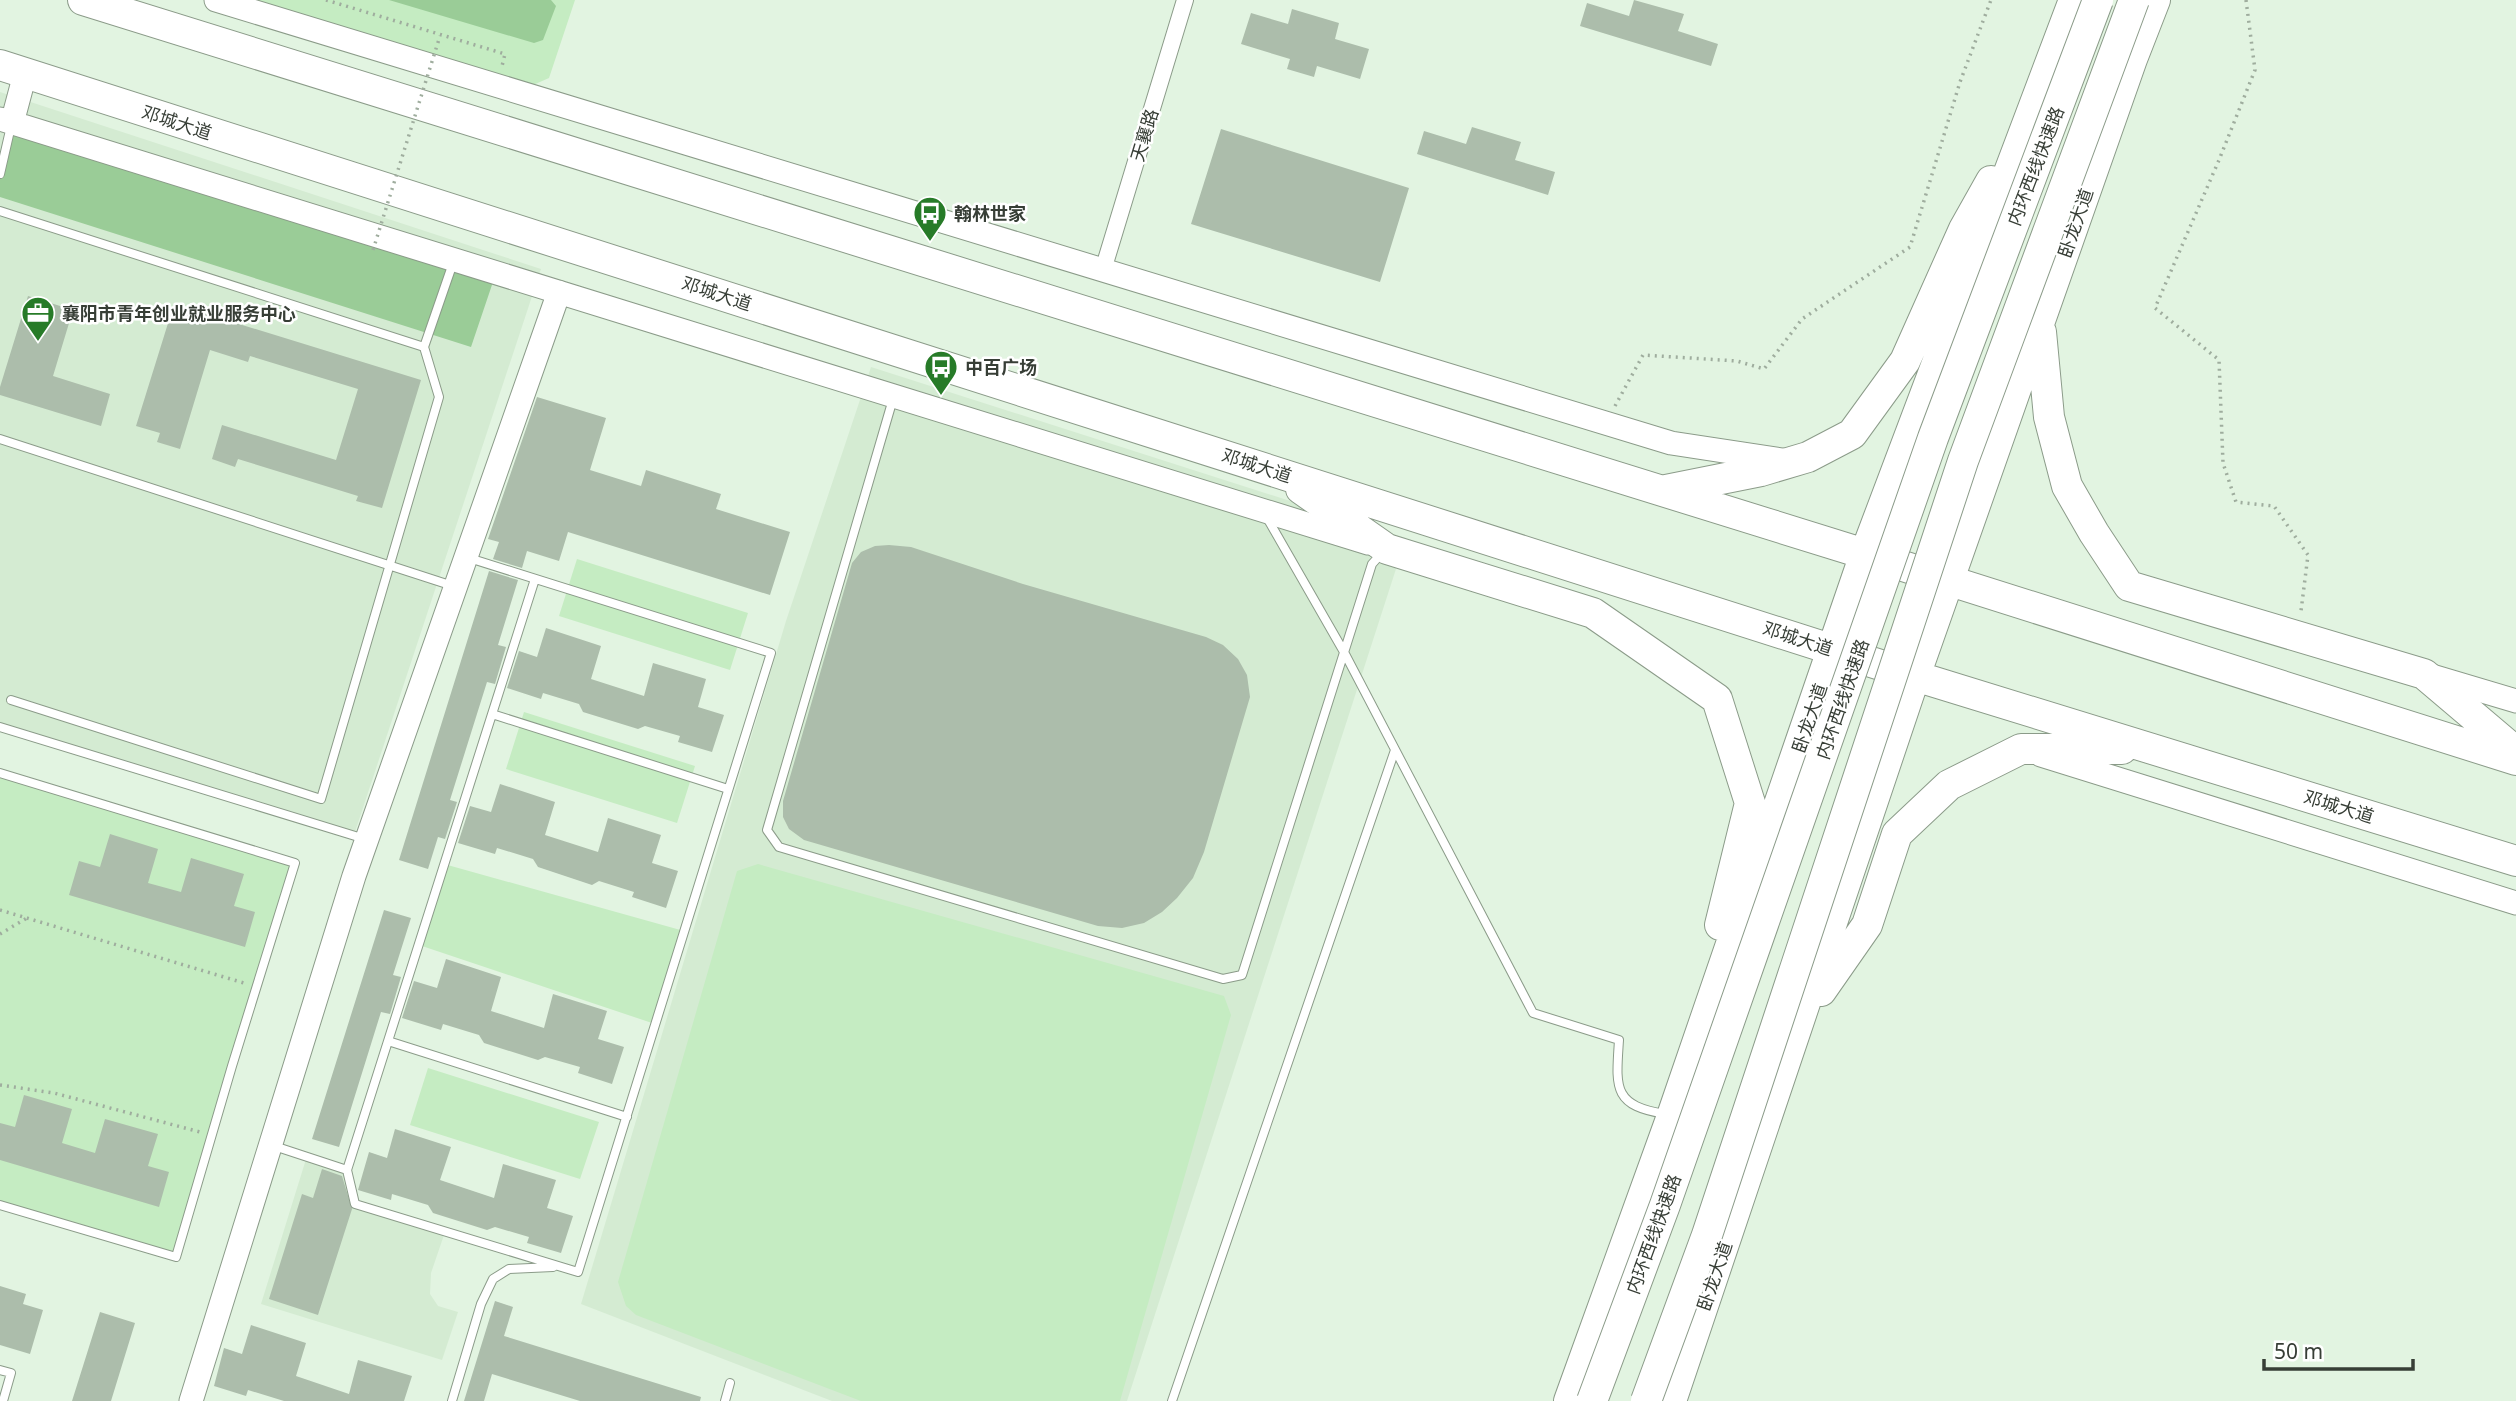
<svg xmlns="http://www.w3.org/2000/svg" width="2516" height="1401" font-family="'Noto Sans','Noto Sans SC',sans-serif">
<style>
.built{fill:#d4ebd2}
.green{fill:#c5ecc2}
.forest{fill:#9acc97}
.building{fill:#acbdab}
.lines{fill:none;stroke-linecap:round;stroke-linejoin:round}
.lane-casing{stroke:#8b9b89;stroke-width:10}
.street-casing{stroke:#8b9b89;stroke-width:18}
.secondary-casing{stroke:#8b9b89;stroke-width:25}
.highway-casing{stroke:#8b9b89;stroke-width:32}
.path{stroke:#9fad9e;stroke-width:3.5;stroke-dasharray:2 5;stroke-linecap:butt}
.lane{stroke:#fff;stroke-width:8}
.street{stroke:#fff;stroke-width:16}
.secondary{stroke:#fff;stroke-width:23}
.highway{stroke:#fff;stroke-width:30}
.highway-bridge-casing{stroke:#8b9b89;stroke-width:32;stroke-linecap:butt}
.path-bridge{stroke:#9fad9e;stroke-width:3.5;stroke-dasharray:2 5;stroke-linecap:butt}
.highway-bridge{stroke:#fff;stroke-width:30}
.labels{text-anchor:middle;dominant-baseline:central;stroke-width:5;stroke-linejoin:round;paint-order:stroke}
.street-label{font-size:18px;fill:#373e36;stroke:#fff}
.poi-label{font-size:18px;font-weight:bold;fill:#373e36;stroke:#fff;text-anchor:start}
</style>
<rect width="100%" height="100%" fill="#e2f4e1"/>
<!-- built -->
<path class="built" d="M0,92l541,177 -187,566 -354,-108z
M871,367l535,171 -279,863h-295l-251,-97 205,-683z
M307,1156l40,14 8,34 90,28 -14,41 -1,21 8,12 20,6 -16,48 -181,-56z"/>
<!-- green -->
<path class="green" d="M252,0h323l-26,78 -16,7z
M577,559l171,54 -18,57 -171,-54z
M524,712l171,54 -18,57 -171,-54z
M0,773l295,90 -119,394 -176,-52z
M444,864l240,67 -29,93 -236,-79z
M758,864l466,132 7,19 -111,386h-259l-225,-86 -10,-9 -8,-24 119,-411z
M428,1068l171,54 -19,57 -170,-54z"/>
<!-- forest -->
<path class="forest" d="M389,0h162l5,6 -13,34 -9,3z
M12,123l484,150 -25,74 -471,-150v-23z"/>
<!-- building -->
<path class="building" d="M1634,0l50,14 -6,17 40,13 -7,22 -131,-40 7,-23 42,13z
M1292,9l47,14 -4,16 34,10 -9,30 -43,-13 -3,11 -27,-8 3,-10 -49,-15 10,-31 37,11z
M1472,127l49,15 -6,18 40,12 -7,23 -131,-41 7,-23 42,13z
M1221,129l188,59 -29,94 -189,-58z
M28,296l45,14 -20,66 57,18 -9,32 -101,-31v-8z
M174,304l247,76 -39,128 -26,-7 2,-5 -120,-37 -3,8 -23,-8 10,-34 114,35 22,-71 -108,-33 -2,6 -38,-12 -30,99 -23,-7 3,-9 -24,-7z
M537,397l69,21 -16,52 51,16 5,-16 75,24 -5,15 74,23 -20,63 -202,-63 -9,29 -32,-10 -5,17 -29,-9 6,-17 -11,-3z
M889,545l22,2 112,37 183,53 17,8 15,14 9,16 3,22 -46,155 -11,26 -16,20 -15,14 -18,11 -22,5 -24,-2 -294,-86 -15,-11 -6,-12v-16l69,-238 9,-11 14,-6z
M489,571l29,9 -20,65 8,2 -11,37 -8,-2 -37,118 7,2 -12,37 -7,-2 -10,32 -29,-9z
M546,628l55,18 -10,33 53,17 9,-33 53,16 -8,28 26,8 -12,37 -34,-10 2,-6 -35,-10 -7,3 -55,-17 -4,-8 -36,-11 -2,6 -34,-11 12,-37 18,6z
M500,784l55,18 -10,33 53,17 10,-34 53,17 -9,28 26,8 -12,37 -34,-11 2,-5 -35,-11 -7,4 -54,-18 -5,-8 -36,-11 -2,6 -37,-11 12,-37 21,6z
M110,834l48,15 -10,34 33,9 10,-34 53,16 -10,32 21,6 -10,35 -176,-52 10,-34 21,6z
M384,910l27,8 -18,57 8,2 -11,37 -9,-2 -42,135 -27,-8z
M446,959l55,18 -10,34 53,17 9,-34 54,17 -9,28 26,8 -12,37 -34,-11 2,-6 -35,-10 -7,3 -54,-17 -5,-8 -36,-11 -2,6 -39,-12 12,-37 23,7z
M24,1095l48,14 -10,34 33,10 10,-34 53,15 -10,32 21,6 -10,35 -159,-47v-37l15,4z
M395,1129l56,18 -11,33 54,18 9,-34 53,16 -9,28 26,8 -12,37 -34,-10 2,-6 -34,-10 -8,3 -54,-17 -5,-8 -36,-11 -1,6 -33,-10 11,-38 18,6z
M322,1169l20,7 10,33 -34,106 -49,-16 33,-105 11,4z
M0,1286l26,8 -3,10 20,6 -13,44 -30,-9z
M495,1301l18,6 -9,29 197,61 -1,4h-120l-88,-27 -8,27h-20z
M100,1312l35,11 -24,78h-39z
M251,1325l55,18 -10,33 53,18 9,-34 54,16 -8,25h-120l-36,-11 -2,6 -32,-10 10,-38 18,6z"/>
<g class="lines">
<defs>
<path id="lane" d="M0,174l11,-48
M0,211l424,136 15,50 -118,402 -310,-99
M424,347l29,-84
M893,399l-126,431 12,17 444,132 19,-4 130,-411 9,-10
M0,439l453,147
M1266,516l78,136 189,361 86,27c-3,47 -7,66 47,74
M492,714l236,75
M0,727l365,112
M0,773l295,90 -63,203 -56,191 -176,-52
M388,1041l239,76
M274,1146l73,24 8,34 223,68 193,-619 -302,-95
M347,1170l188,-591
M0,1370l11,3 -8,28
M452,1401l29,-97 12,-25 16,-10 44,-2
M725,1401l5,-18
M1172,1401l223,-651"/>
<path id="street" d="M1103,270l82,-270"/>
<path id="secondary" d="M216,0l1455,443 118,18
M0,119l1368,424
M12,123l13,-49
M2432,676l84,25
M2041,755l475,148
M191,1401l163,-525 205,-584"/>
<path id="highway" d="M83,0l1782,554 651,206
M0,65l1915,611 601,185
M2041,332l8,85 18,69 27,47 35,53 295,88 92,78
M1301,489l86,60 206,64 124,86 33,104 -30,122
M1666,490l95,-19 47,-14 44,-23 53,-73 59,-132 27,-48
M1821,991l46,-66 30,-91 52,-49 72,-36h101
M1569,1401l103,-285 193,-562 209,-554
M1671,1401l244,-725 217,-617 23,-59"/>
</defs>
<!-- lane casing -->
<use href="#lane" class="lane-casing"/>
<!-- street casing -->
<use href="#street" class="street-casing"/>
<!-- secondary casing -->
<use href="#secondary" class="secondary-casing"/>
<!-- highway casing -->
<use href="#highway" class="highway-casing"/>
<!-- path -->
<path class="path" d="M326,0l179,54 -3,12
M2246,0l9,70 -36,90 -64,148 64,52 4,103 13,39 38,4 34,49 -7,56
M1615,406l28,-51 94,6 27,8 38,-50 108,-72 50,-165 31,-82
M0,910l244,73
M0,934l27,-16
M0,1085l54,8 146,39"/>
<!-- lane -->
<use href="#lane" class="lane"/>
<!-- street -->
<use href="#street" class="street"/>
<!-- secondary -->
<use href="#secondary" class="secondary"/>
<!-- highway -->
<use href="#highway" class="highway"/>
<defs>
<path id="highway-bridge" d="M1592,1401l73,-196 268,-767 165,-438
M1646,1401l61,-166 256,-774 171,-461"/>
</defs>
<!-- highway-bridge casing -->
<use href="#highway-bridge" class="highway-bridge-casing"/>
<!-- path-bridge -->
<path class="path-bridge" d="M373,250l67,-214"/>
<!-- highway-bridge -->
<use href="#highway-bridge" class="highway-bridge"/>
</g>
<!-- icons -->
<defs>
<symbol id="bus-pin" viewBox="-11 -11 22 30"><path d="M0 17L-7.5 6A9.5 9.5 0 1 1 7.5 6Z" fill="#277b28" stroke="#fff"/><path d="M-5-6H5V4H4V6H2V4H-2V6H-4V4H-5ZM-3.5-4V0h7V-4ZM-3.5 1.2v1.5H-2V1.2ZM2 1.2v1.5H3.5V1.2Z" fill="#fff"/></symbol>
<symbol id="office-pin" viewBox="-11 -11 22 30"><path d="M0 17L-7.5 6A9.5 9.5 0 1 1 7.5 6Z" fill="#277b28" stroke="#fff"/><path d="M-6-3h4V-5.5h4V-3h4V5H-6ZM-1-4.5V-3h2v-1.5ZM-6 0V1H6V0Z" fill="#fff"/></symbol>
</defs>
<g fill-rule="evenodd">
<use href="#bus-pin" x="911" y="194" width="38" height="52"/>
<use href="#office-pin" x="19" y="294" width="38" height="52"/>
<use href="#bus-pin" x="922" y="348" width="38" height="52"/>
</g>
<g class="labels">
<!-- street labels -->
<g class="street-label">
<text transform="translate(177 122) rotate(18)">邓城大道</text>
<text transform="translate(1144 135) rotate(-73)">天襄路</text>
<text transform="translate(2035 166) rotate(-69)">内环西线快速路</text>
<text transform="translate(2075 223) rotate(-71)">卧龙大道</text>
<text transform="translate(717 293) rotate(18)">邓城大道</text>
<text transform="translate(1257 465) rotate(18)">邓城大道</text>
<text transform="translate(1798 638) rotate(18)">邓城大道</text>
<text transform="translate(1842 699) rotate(-71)">内环西线快速路</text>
<text transform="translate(1809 718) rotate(-71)">卧龙大道</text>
<text transform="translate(2339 806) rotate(17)">邓城大道</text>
<text transform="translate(1653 1234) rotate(-70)">内环西线快速路</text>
<text transform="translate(1714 1276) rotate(-71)">卧龙大道</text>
</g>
<!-- poi labels -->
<g class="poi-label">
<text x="954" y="213">翰林世家</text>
<text x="62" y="313">襄阳市青年创业就业服务中心</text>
<text x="965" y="367">中百广场</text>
</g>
</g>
<!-- scale -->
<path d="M2264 1359v10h149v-10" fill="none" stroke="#373e36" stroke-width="3.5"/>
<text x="2274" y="1359" font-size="21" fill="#373e36" stroke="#ffffff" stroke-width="5" paint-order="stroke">50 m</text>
</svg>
